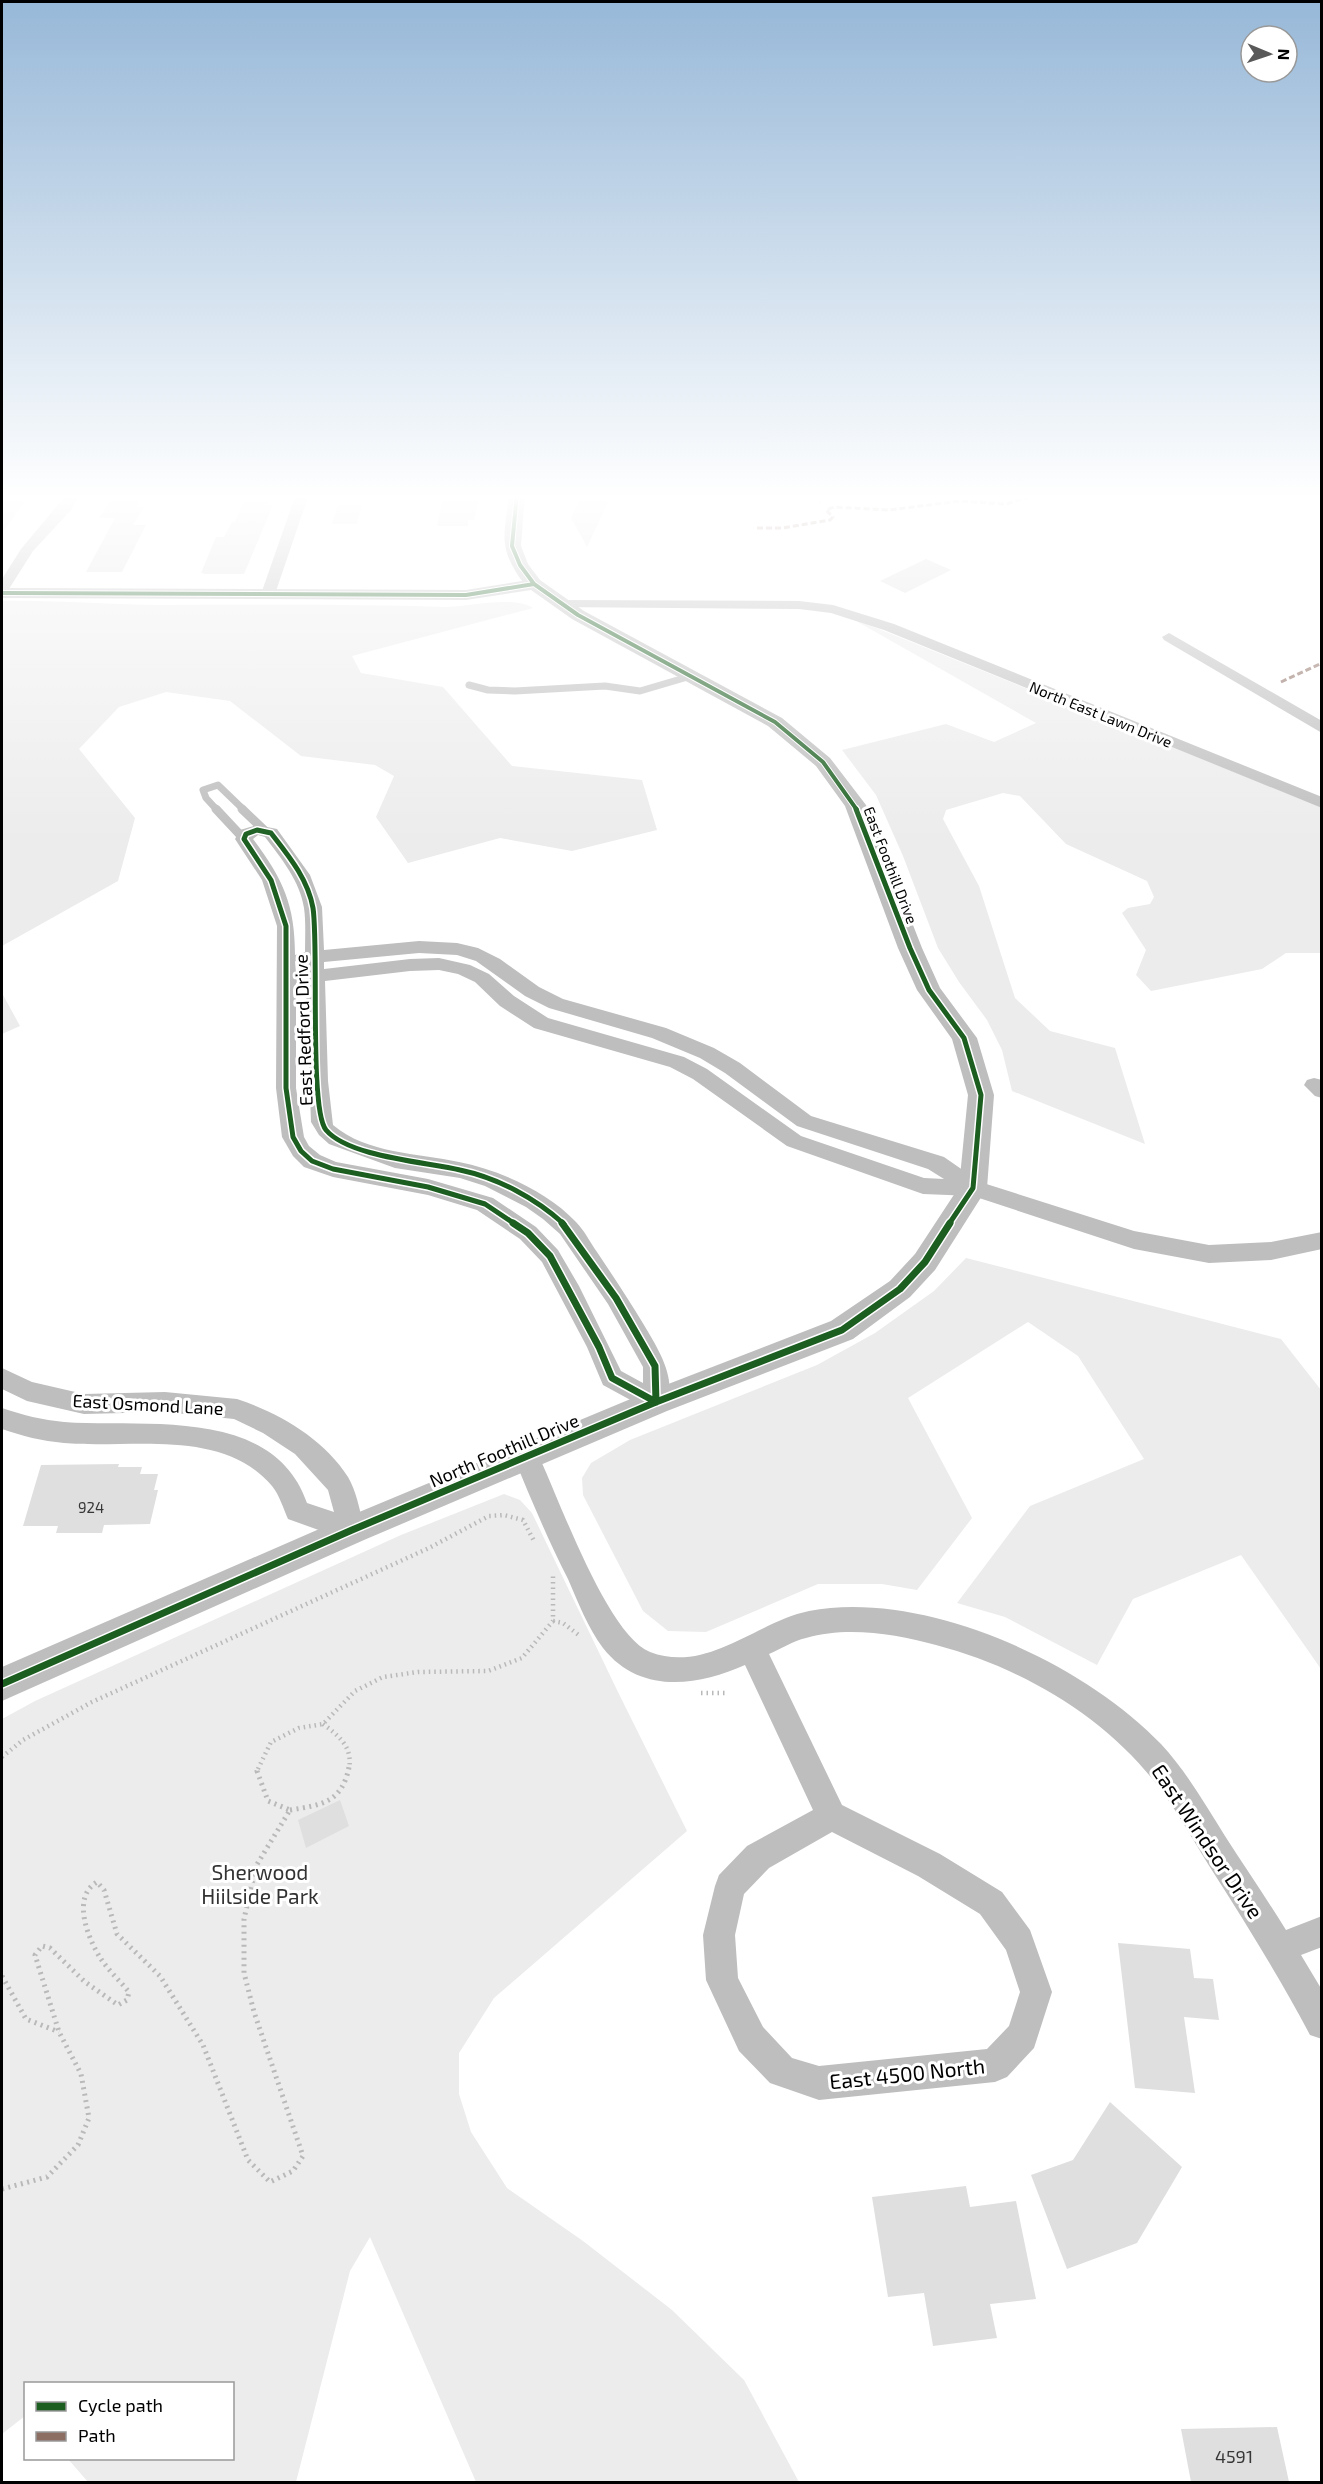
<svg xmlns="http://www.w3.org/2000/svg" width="1323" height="2484" font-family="'Exo 2',sans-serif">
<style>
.green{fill:#ececec}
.building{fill:#dfdfdf}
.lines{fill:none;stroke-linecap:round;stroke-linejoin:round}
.path-far1{stroke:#b9b9b9;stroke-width:4.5;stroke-dasharray:1.5 4;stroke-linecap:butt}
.path{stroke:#b9b9b9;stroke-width:5;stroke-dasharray:2 4.5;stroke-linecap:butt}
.service-far1{stroke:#bebebe;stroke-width:7}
.service{stroke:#bebebe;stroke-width:9}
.minor{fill:#bebebe;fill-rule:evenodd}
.tertiary{fill:#bebebe;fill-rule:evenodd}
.quiet{stroke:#8d6e63;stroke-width:3;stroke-dasharray:6 3;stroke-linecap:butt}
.cycleway-far2-casing{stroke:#fff;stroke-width:6}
.cycleway-far1-casing{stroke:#fff;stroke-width:8}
.cycleway-casing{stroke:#fff;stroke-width:10}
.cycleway-far2{stroke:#1b5e20;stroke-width:4}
.cycleway-far1{stroke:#1b5e20;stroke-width:5}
.cycleway{stroke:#1b5e20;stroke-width:7}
.labels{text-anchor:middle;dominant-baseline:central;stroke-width:6;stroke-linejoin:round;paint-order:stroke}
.far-street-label{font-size:15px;fill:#000;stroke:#fff}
.number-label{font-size:15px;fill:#383838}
.street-label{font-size:18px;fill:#000;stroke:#fff}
.near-number-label{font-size:18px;fill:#383838}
.near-street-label{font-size:21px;fill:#000;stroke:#fff}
.near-park-label{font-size:21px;fill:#333;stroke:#fff}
</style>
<rect width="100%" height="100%" fill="#fff"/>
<!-- green -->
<path class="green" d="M816,494h111l-110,10z
M2,601c53,-1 106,4 159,4 95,0 189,-1 283,2 25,0 69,-12 89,1l-181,48 9,17 82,14 69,79 130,14 15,50 -85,21 -72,-13 -92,25 -32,-46 18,-41 -19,-11 -74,-9 -71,-55 -64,-9 -47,15 -40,42 56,69 -17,63 -116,65z
M849,617l472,190v146h-35l-24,16 -111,22 -15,-16 10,-25 -24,-37 6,-5 22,-4 4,-7 -7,-16 -81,-37 -46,-48 -17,-3 -57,17 -3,9 36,67 36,112 35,33 65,17 30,96 -133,-53 -10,-41 -15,-30 -28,-38 -21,-34 -35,-92 -27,-61 -34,-45 104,-26 48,18 42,-19z
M2,993l18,33 -18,8z
M966,1258l315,81 40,51v279l-80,-114 -108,44 -36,66 -92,-48 -48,-14 73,-97 114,-47 -66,-103 -50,-34 -120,76 64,120 -55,72 -35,-6h-64l-112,48 -38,-1 -25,-20 -60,-116 -1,-17 9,-15 39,-23 187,-75 58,-32 59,-42z
M504,1494l16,6 12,13 85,177 70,141 -193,167 -35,55v41l12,38 36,56 76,53 89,69 72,70 55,102h-323l-106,-245 -20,34 -54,211h-208l-20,-23 164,-1v-74h-206l-1,32 -23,18v-715l33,-18 366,-166z"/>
<!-- building -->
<path class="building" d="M2,494h28l-28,39z
M444,494h36l-6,26h-6v6h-31z
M587,494h25l-25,53 -16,-29 10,-21h4z
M111,499h30l-4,8h7l-11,18h13l-24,47h-36l29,-54h-16z
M244,501h25l-2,4h6l-29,69h-41l1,-1h-3l15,-36h8l8,-15h3z
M338,505h24l-5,19h-25z
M926,559l25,11 -46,23 -25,-12z
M119,1464l-1,3h24l-2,7h18l-4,16h4l-8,34 -46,1 -2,8h-46l2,-7h-35l18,-61z
M340,1800l9,26 -43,22 -8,-28z
M1118,1943l72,6 4,29 19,1 6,41 -35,-3 11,76 -60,-5z
M1110,2102l72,65 -45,76 -70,26 -36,-94 42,-15z
M966,2186l4,21 46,-6 20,98 -46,5 7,34 -64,8 -9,-53 -36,4 -16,-100z
M1277,2427l12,55h-98l-10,-53z"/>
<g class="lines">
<!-- path-far1 -->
<path class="path-far1" d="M553,1621l10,2 17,13
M701,1693h25
M323,1724c16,12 30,23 26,45
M2,1757l21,-17 69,-38 337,-154 60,-32 15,-1 19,5 11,21
M258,1769l13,-27 28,-14 24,-4 32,-33 28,-14 35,-5 70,-1 34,-13 31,-37v-45"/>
<!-- path -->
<path class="path" d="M290,1810c31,-5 52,-7 59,-43
M2,1976l24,43 33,13
M2,2189l45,-12 31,-32 11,-27 -8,-44 -22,-42 -24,-77 7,-9 8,2 35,34 33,23 9,-5 2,-8c-9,-11 -20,-21 -28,-33 -13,-20 -30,-62 -4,-77l7,8 13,44 43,42 43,69 45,115 22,22 23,-11 10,-15 -49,-144 -10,-39v-54l12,-53 34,-56 -22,-9 -11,-30 2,-4"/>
<!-- service-far1 -->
<path class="service-far1" d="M469,685l19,5 27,1 90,-5 35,5 51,-15
M217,810l-11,-12 -3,-8 15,-5 26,25"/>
<!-- service -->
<path class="service" d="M216,809l28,30
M242,809l22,21"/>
<!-- minor -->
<path class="minor" d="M67,494h13l-9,16 -38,41 -26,41 -5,1v-14l19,-30z
M296,494h13l-34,100 -2,3h-10l-2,-3z
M560,600l239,1 34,4 61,19 428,173v11l-438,-178 -53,-17 -32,-4 -244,-2 -2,-3 2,-3z
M1169,633l153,88v12l-158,-93 -2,-3z
M257,825l20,4 33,46 12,32 2,43 95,-9 38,2 21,5 22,11 39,28 24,12 103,29 48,20 26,15 71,53 133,41 36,25 154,49 75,14 62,-3 51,-10v17l-51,11 -62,3 -75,-14 -161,-53 -50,-2 -136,-48 -94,-67 -23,-12 -136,-39 -34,-22 -25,-24 -17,-8 -19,-4 -29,1 -85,10 3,100 5,44c34,29 85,28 126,37 40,8 88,29 117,60 8,8 14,20 21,30 16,24 32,48 47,73 14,24 35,55 21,84l-9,3 -9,-3 -44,-24 -16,-38 -45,-85 -22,-23 -43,-29 -49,-15 -95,-18 -29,-10 -11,-11 -11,-19 -6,-49 1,-162 -15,-46 -27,-41 5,-9zM258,835l7,2c16,21 35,44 39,71 2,14 1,30 1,44l-10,3c0,-50 -12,-76 -42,-116zM419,953l38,2 19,6 49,35 24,12 103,30 48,20 25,15 72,53 131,43 16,10 -20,-1 -123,-42 -94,-67 -23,-12 -136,-39 -34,-22 -25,-22 -19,-9 -31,-7 -29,1 -86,10v-7zM295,961l10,3v7l-9,2zM296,983l10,1 5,138 8,13 10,9 66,24 65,10 25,8 41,21 17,12 17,15 48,70 35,63v16l-22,-12 -42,-85 -21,-36 -22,-23 -43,-29 -65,-19 -92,-17 -16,-7 -11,-9 -5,-9 -8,-49z
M1314,1078l8,2v18l-7,-2 -11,-11 3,-5z
M2,1368l30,14 52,12 81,-2 72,7c42,14 87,40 111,78 9,15 12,36 17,53l-4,8 -9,4 -64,-23c-5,-11 -8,-23 -16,-33 -50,-59 -141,-37 -208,-43 -22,-2 -42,-7 -62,-14v-21c20,7 41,12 62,14 79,6 209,-17 243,81l27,9 -6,-22 -33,-36 -32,-21 -29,-14 -69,-7 -81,2 -57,-13 -25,-12z
M527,1447l9,3c22,45 70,184 114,202 57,22 106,-30 159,-41 114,-22 274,51 352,133 25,27 44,60 64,92 20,31 41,62 61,94l36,-14v31l-21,8 21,35v49l-12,-4c-29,-55 -62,-108 -95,-160 -18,-28 -34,-58 -54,-85 -54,-73 -138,-122 -225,-145 -40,-11 -89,-19 -130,-7 -13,3 -25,11 -37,16l73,151 98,49 62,38 28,38 22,62 -18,56 -27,29 -12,5 -176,18 -49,-17 -31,-32 -33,-71 -3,-45 12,-49 4,-11 28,-29 66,-36 -68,-145c-47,21 -105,30 -142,-17 -15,-20 -25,-46 -35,-69 -20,-39 -37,-80 -54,-121l4,-8zM832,1832l86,44 62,38 26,36 14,42 -11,34 -22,23 -168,17 -27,-8 -29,-31 -25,-49 -3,-43 9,-41 25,-26z"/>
<!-- tertiary -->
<path class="tertiary" d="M509,494h16l-4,52 7,18 12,16 44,31 198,107 48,40 36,47 56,143 18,40 37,50 17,57 -7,93 -52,82 -25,27 -57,42 -186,72 -303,129 -362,161v-34l338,-147 305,-127 186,-72 59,-40 25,-27 44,-67 9,-92 -16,-56 -35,-49 -19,-42 -53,-142 -29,-40 -48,-40 -196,-107 -41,-29 -65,10 -464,-2v-10l464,2 56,-9c-25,-35 -17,-47 -13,-87z"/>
<!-- quiet -->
<path class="quiet" d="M1315,494l7,1
M757,528h25l48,-8 3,-3 -7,-7 8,-3 55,3 70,-9 47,3 33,-10
M1281,682l41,-19"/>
<defs>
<path id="cycleway-far2" d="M517,494l-5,52 8,19 14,19 44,31 197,107 48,40 34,48
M2,593l464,2 68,-11"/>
<path id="cycleway-far1" d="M856,809l54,139 19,42 35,48 17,57 -8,93 -24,36
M515,1224l-30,-20 -57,-17 -95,-18 -21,-8 -11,-10 -8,-14 -7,-49v-162l-15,-46 -27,-41 2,-5 11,-4 14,3c17,22 37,46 42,75 6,38 -4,202 13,222 23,27 100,32 134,40 38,8 75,28 104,54"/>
<path id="cycleway" d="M513,1223l15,10 22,23 49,91 13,31 44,24 -1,-36 -39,-68 -54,-75
M2,1684l350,-154 304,-128 186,-72 58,-41 25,-27 25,-39"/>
</defs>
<!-- cycleway-far2 casing -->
<use href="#cycleway-far2" class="cycleway-far2-casing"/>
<!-- cycleway-far1 casing -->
<use href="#cycleway-far1" class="cycleway-far1-casing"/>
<!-- cycleway casing -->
<use href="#cycleway" class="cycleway-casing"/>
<!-- cycleway-far2 -->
<use href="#cycleway-far2" class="cycleway-far2"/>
<!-- cycleway-far1 -->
<use href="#cycleway-far1" class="cycleway-far1"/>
<!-- cycleway -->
<use href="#cycleway" class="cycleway"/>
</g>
<!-- sky -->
<linearGradient id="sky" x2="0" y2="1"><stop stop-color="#97b8d8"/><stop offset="0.59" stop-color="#fff"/><stop offset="1" stop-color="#fff" stop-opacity="0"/></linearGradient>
<rect width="1323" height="842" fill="url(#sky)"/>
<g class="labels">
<!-- far-street labels -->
<g class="far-street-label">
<text transform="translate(1101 714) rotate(22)">North East Lawn Drive</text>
<text transform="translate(891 865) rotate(69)">East Foothill Drive</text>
</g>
<!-- number labels -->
<g class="number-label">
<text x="91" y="1507">924</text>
</g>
<!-- street labels -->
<g class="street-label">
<text transform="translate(303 1030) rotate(-92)">East Redford Drive</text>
<text transform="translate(148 1404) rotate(3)">East Osmond Lane</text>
<text transform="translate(504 1450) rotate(-23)">North Foothill Drive</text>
</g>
<!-- near-number labels -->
<g class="near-number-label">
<text x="1234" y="2456">4591</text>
</g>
<!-- near-street labels -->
<g class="near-street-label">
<text transform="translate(1208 1841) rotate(56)">East Windsor Drive</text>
<text transform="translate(907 2073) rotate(-6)">East 4500 North</text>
</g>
<!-- near-park labels -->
<g class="near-park-label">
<text x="260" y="1871">Sherwood<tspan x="260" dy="24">Hiilside Park</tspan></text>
</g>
</g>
<!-- border -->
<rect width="1323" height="2484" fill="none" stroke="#000000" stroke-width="6"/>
<!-- legend -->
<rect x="24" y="2382" width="210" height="78" fill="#ffffff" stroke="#999999" stroke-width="1.5"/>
<rect x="36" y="2402" width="30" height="9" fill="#1b5e20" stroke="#999999" stroke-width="1.5"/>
<text x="78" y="2412" font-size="18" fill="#000000">Cycle path</text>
<rect x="36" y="2432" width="30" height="9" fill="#8d6e63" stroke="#999999" stroke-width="1.5"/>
<text x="78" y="2442" font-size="18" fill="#000000">Path</text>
<!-- north arrow -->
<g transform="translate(1269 54) rotate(92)"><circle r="28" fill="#ffffff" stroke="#999999" stroke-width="1.5"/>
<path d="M0-4.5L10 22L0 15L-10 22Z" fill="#595959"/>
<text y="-9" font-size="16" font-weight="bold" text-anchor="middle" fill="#000000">N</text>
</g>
</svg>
